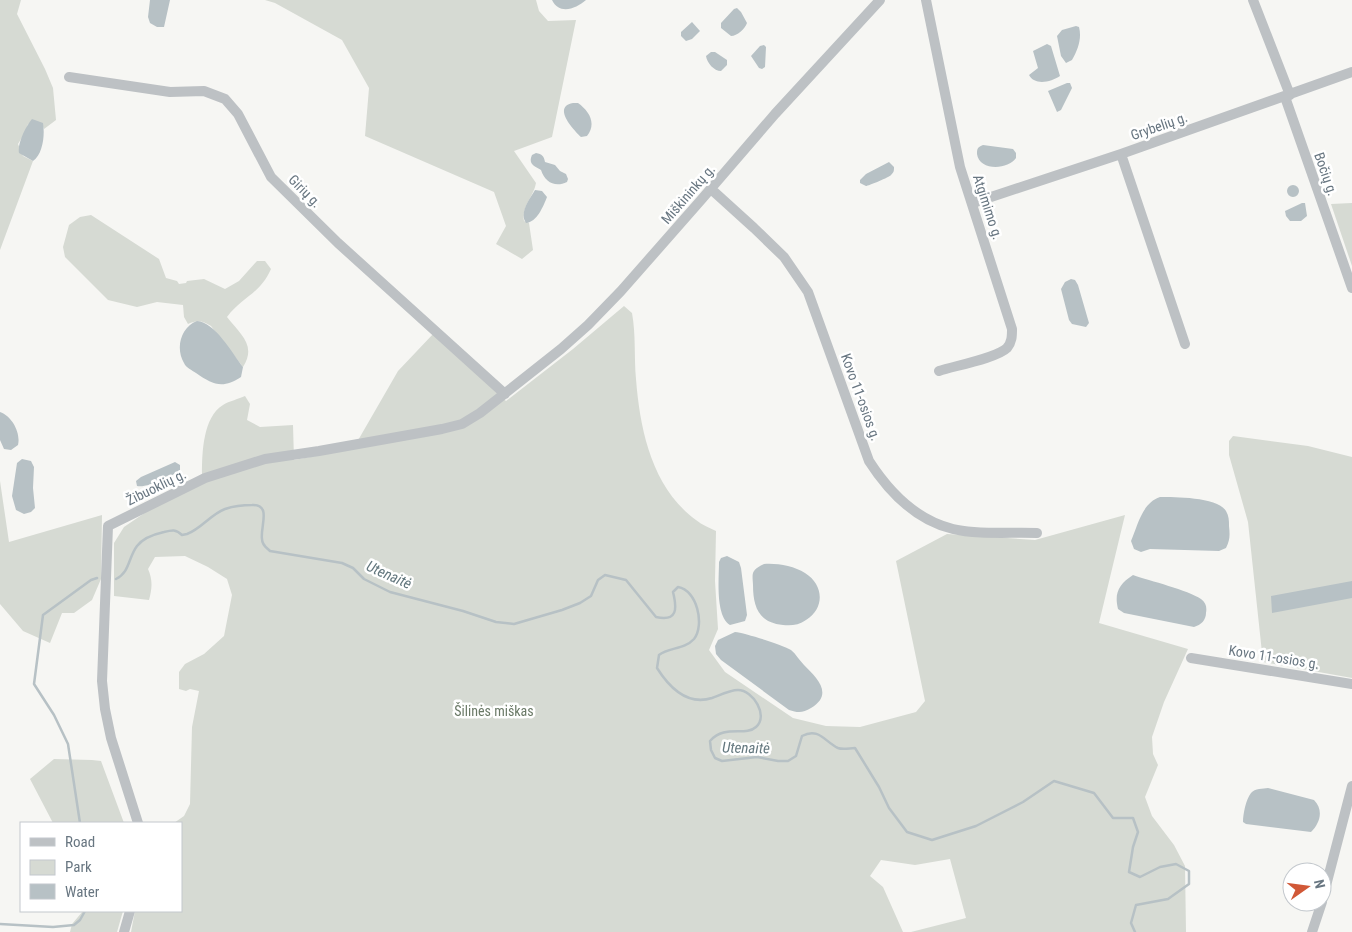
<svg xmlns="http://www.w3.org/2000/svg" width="1352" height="932" font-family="'Roboto Condensed',sans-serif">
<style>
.green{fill:#d6dad3}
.water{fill:#b7c1c5}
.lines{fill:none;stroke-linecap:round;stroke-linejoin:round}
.stream{stroke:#b7c1c5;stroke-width:2.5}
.minor{stroke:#bdc1c4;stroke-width:10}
.labels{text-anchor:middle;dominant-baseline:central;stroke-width:5;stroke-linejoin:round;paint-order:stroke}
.street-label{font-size:14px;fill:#687681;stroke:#fff}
.park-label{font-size:14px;fill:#6a7966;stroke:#fff}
.water-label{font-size:15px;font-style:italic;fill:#63777e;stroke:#fff}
</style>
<rect width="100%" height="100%" fill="#f6f6f3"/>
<!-- green -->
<path class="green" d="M0,0h21l-4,14 28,55 8,19 3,32 -12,9 -2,-6 -14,1 -2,7 -8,13 5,12 10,5 -33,89z
M265,0h271l3,11 9,10 28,-1 -24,117 -38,14 22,32c-2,13 -15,24 -12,38l5,2 4,27 -11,9 -26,-15 10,-18 -12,-34 -129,-56 4,-48 -27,-48 -67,-37z
M1352,203v63l-21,-62z
M91,215l68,44 7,19 11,3 2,3 7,-1 1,-2 17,-2 21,10 14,-8 18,-20h8l6,8c-11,25 -29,28 -44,48 13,17 30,28 16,50l-32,-41c-9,-6 -14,-6 -23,-2l-4,-7 -1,-12 -26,-3 -20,5 -29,-7 -43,-43 -2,-10 6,-22 11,-8z
M624,306l8,7c4,22 2,44 4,66 4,51 16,109 60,141 6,5 14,8 20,11l-1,50 3,48 -9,21 16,22 68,46 33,8 34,1 56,-15 9,-11 -29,-140 51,-27 88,6 90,-25 -26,108 89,26 -24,53 -12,35 1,17 5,11 -13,32 7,19 22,29 11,21 1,66h-275l55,-14 -16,-59 -35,6 -34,-5 -11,16 13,11 20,45h-772l4,-21h46v-88h-7l10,-7 6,-12 2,-77 7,-36 -9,-2 -4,2 -7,-2v-17l6,-8 19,-10 20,-18 8,-41 -5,-16 -19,-12 -23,-11 -30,1 -7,12c5,11 4,20 1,31l-35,-4v-53l10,-16 78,-53c0,-21 1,-57 21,-69 6,-4 16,-6 22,-9l5,8 -3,16 13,7 33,-2 1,35 59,-11 45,-78 36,-38 72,68 67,-52z
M1233,436l75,10 44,11v221l-89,-16 -15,-140 -19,-67v-14z
M0,481l9,61 93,-27 -1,64 -9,21 -18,13h-12l-12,30 -27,-12 -23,-27z
M54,759l38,1 9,1 23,62h-71l-23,-44z
M83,911h40l-6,21h-47l2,-8z"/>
<!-- water -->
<path class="water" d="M150,0h20l-6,27h-7l-7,-4 -2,-6z
M552,0h34c-10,9 -27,15 -34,0z
M737,8l4,4 6,11c-2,6 -10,13 -16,13l-10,-8v-5l13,-14z
M692,22l8,9 -8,8 -6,2 -5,-5v-4z
M1076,26l3,1c3,11 -1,23 -7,33l-6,3 -5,-7 -4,-20 5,-6z
M1047,44l4,2 9,30c-9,6 -25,10 -31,-1l9,-7 -5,-17z
M764,45l2,2 -1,20 -3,2 -3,-1 -8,-12 9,-10z
M711,52h4l12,8v5l-6,6c-7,0 -14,-8 -15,-15z
M1067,83h3l2,5 -11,22 -4,2 -9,-21z
M573,103h5c11,8 19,20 9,33l-6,1c-8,-8 -29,-30 -8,-34z
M32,119l11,4c2,12 0,31 -10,38l-14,-8c-2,-9 7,-27 13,-34z
M983,145l30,4 3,4v5c-8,12 -37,13 -39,-4 0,-6 1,-7 6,-9z
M536,153c6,1 8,3 9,9l10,3 5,6 6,3 2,5 -1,3c-12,6 -22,0 -26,-12 -7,-4 -13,-6 -9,-15z
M889,162l5,5c0,4 0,5 -3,8 -1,2 -23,11 -25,11l-6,-3v-3l6,-6z
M1287 191a6 6 0 1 1 12 0a6 6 0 1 1-12 0Z
M535,190l7,1 5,6c-4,10 -10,25 -21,26 -7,-10 3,-23 9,-33z
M1302,203h3l2,13 -6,5h-11l-4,-5 -1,-5z
M1071,279l4,1 3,5 11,38 -3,4 -14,-3 -3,-4 -8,-31 4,-7z
M197,321c18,1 35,32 46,46l-2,10c-18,12 -28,8 -45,-4 -4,-3 -10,-5 -12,-10 -9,-15 -3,-36 13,-42z
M0,412c12,4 21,21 18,33l-7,5 -7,-1 -4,-9z
M22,459l9,2 3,6 -1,21 2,20 -4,4 -7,2 -8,-4 -4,-14 5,-33z
M175,462l5,3v5c-9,7 -32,18 -43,16l-1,-5 5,-4z
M1160,497c15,0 58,0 66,14 3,5 3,10 3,15 1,9 1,14 -3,22l-7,3 -69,-2 -9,3 -7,-3 -3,-8c7,-16 11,-38 29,-44z
M727,556l12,6 2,6 6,47 -2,6 -15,4c-15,-9 -11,-47 -11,-63l2,-4z
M764,564c13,-1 30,2 41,9 19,12 20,35 1,47 -7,5 -15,6 -23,5 -24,-2 -30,-18 -30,-40 0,-3 -1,-9 0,-12 2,-5 7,-7 11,-9z
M1133,575c17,6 55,15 68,24 5,4 6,8 5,14 0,7 -5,12 -12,14l-70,-14 -6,-4c-4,-16 1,-25 15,-34z
M1352,581v17l-80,15 -1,-17z
M735,632c10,1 48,13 56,18 5,4 8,10 13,15 13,13 30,29 7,43 -8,5 -13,5 -22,2l-68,-50 -5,-6 -1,-8 3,-6z
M1268,788l46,12c10,10 6,23 -3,32l-65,-8 -3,-2c0,-8 3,-23 8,-29 4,-5 12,-4 17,-5z"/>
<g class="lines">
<!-- stream -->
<path class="stream" d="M116,579c14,-7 12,-21 21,-33 6,-8 18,-12 27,-14 8,-2 12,-3 18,3l5,-1c14,-5 24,-20 38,-25 9,-3 18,-4 27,-4 20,-1 8,22 10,34 0,6 4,8 8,12l72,12 11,5 11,11 26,13 73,19 33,11 18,2 48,-14 18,-7 11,-7 7,-16 7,-5 21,5 30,37c22,5 21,-9 17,-25l5,-5c19,3 27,38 16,52 -10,11 -25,8 -35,16l-2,13c12,19 30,38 55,30 8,-3 18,-8 26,-8 15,0 31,26 18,37 -11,10 -31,-3 -46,14l1,9 4,8 7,3 35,-4 21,4h10l8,-5 6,-20c17,-9 23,6 36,12 5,2 12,0 17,0l24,39 10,21 18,24 25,8 44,-14 47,-24 31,-21 40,12 19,25h20l5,14 -5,15 -4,25 11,5 20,-10 16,-3 13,7v13l-21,15 -32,6 -5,18 4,9
M80,823l-12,-79 -14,-29 -20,-31 9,-69 48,-35 6,-2
M0,924l53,3 21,-2 6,-5 5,-9"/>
<!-- minor -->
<path class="minor" d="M926,0l34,167 52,162c0,7 0,13 -5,19 -10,10 -53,18 -68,23
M1253,0l37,95
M69,77l101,15 34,-1 21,8 13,15 33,63 67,66 167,151
M1285,97l67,191
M1121,154l64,190
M711,189l43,39 30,29 24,35 61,169c20,31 46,59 84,68 23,6 59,3 84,4
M973,203l148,-49 231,-82
M1191,658l161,26
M138,823l-27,-85 -6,-29 -3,-28 6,-155 97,-48 60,-19 54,-8 123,-22 20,-5 18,-11 81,-64 27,-24 33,-34 80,-91 74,-86 105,-114
M1322,901l30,-115
M124,932l6,-21
M1312,932l10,-30"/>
</g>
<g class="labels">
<!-- street labels -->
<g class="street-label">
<text transform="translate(1159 126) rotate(-19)">Grybelių g.</text>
<text transform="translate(1326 174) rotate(71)">Bočių g.</text>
<text transform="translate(305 191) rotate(45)">Girių g.</text>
<text transform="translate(688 194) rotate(-49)">Miškininkų g.</text>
<text transform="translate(988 207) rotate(72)">Atgimimo g.</text>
<text transform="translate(861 397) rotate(70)">Kovo 11-osios g.</text>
<text transform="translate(156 487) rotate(-26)">Žibuoklių g.</text>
<text transform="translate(1274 657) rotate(9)">Kovo 11-osios g.</text>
</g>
<!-- park labels -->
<g class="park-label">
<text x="494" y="711">Šilinės miškas</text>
</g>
<!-- water labels -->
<g class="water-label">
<text transform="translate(389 575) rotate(24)">Utenaitė</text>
<text transform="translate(746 748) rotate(1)">Utenaitė</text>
</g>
</g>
<!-- legend -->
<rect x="20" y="822" width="162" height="90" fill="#ffffff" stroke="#c3c8cd"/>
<rect x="30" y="838" width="25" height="8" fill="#bdc1c4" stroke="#c3c8cd"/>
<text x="65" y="847" font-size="15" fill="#687681">Road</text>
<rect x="30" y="860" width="25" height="15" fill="#d6dad3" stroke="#c3c8cd"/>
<text x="65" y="872" font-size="15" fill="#687681">Park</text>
<rect x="30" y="884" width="25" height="15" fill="#b7c1c5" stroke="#c3c8cd"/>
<text x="65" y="897" font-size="15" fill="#687681">Water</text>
<!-- north arrow -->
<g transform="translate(1307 887) rotate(76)"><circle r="24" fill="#ffffff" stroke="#c3c8cd"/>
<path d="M0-4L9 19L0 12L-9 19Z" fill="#d15837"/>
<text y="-8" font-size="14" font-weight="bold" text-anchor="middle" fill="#687681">N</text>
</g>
</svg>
